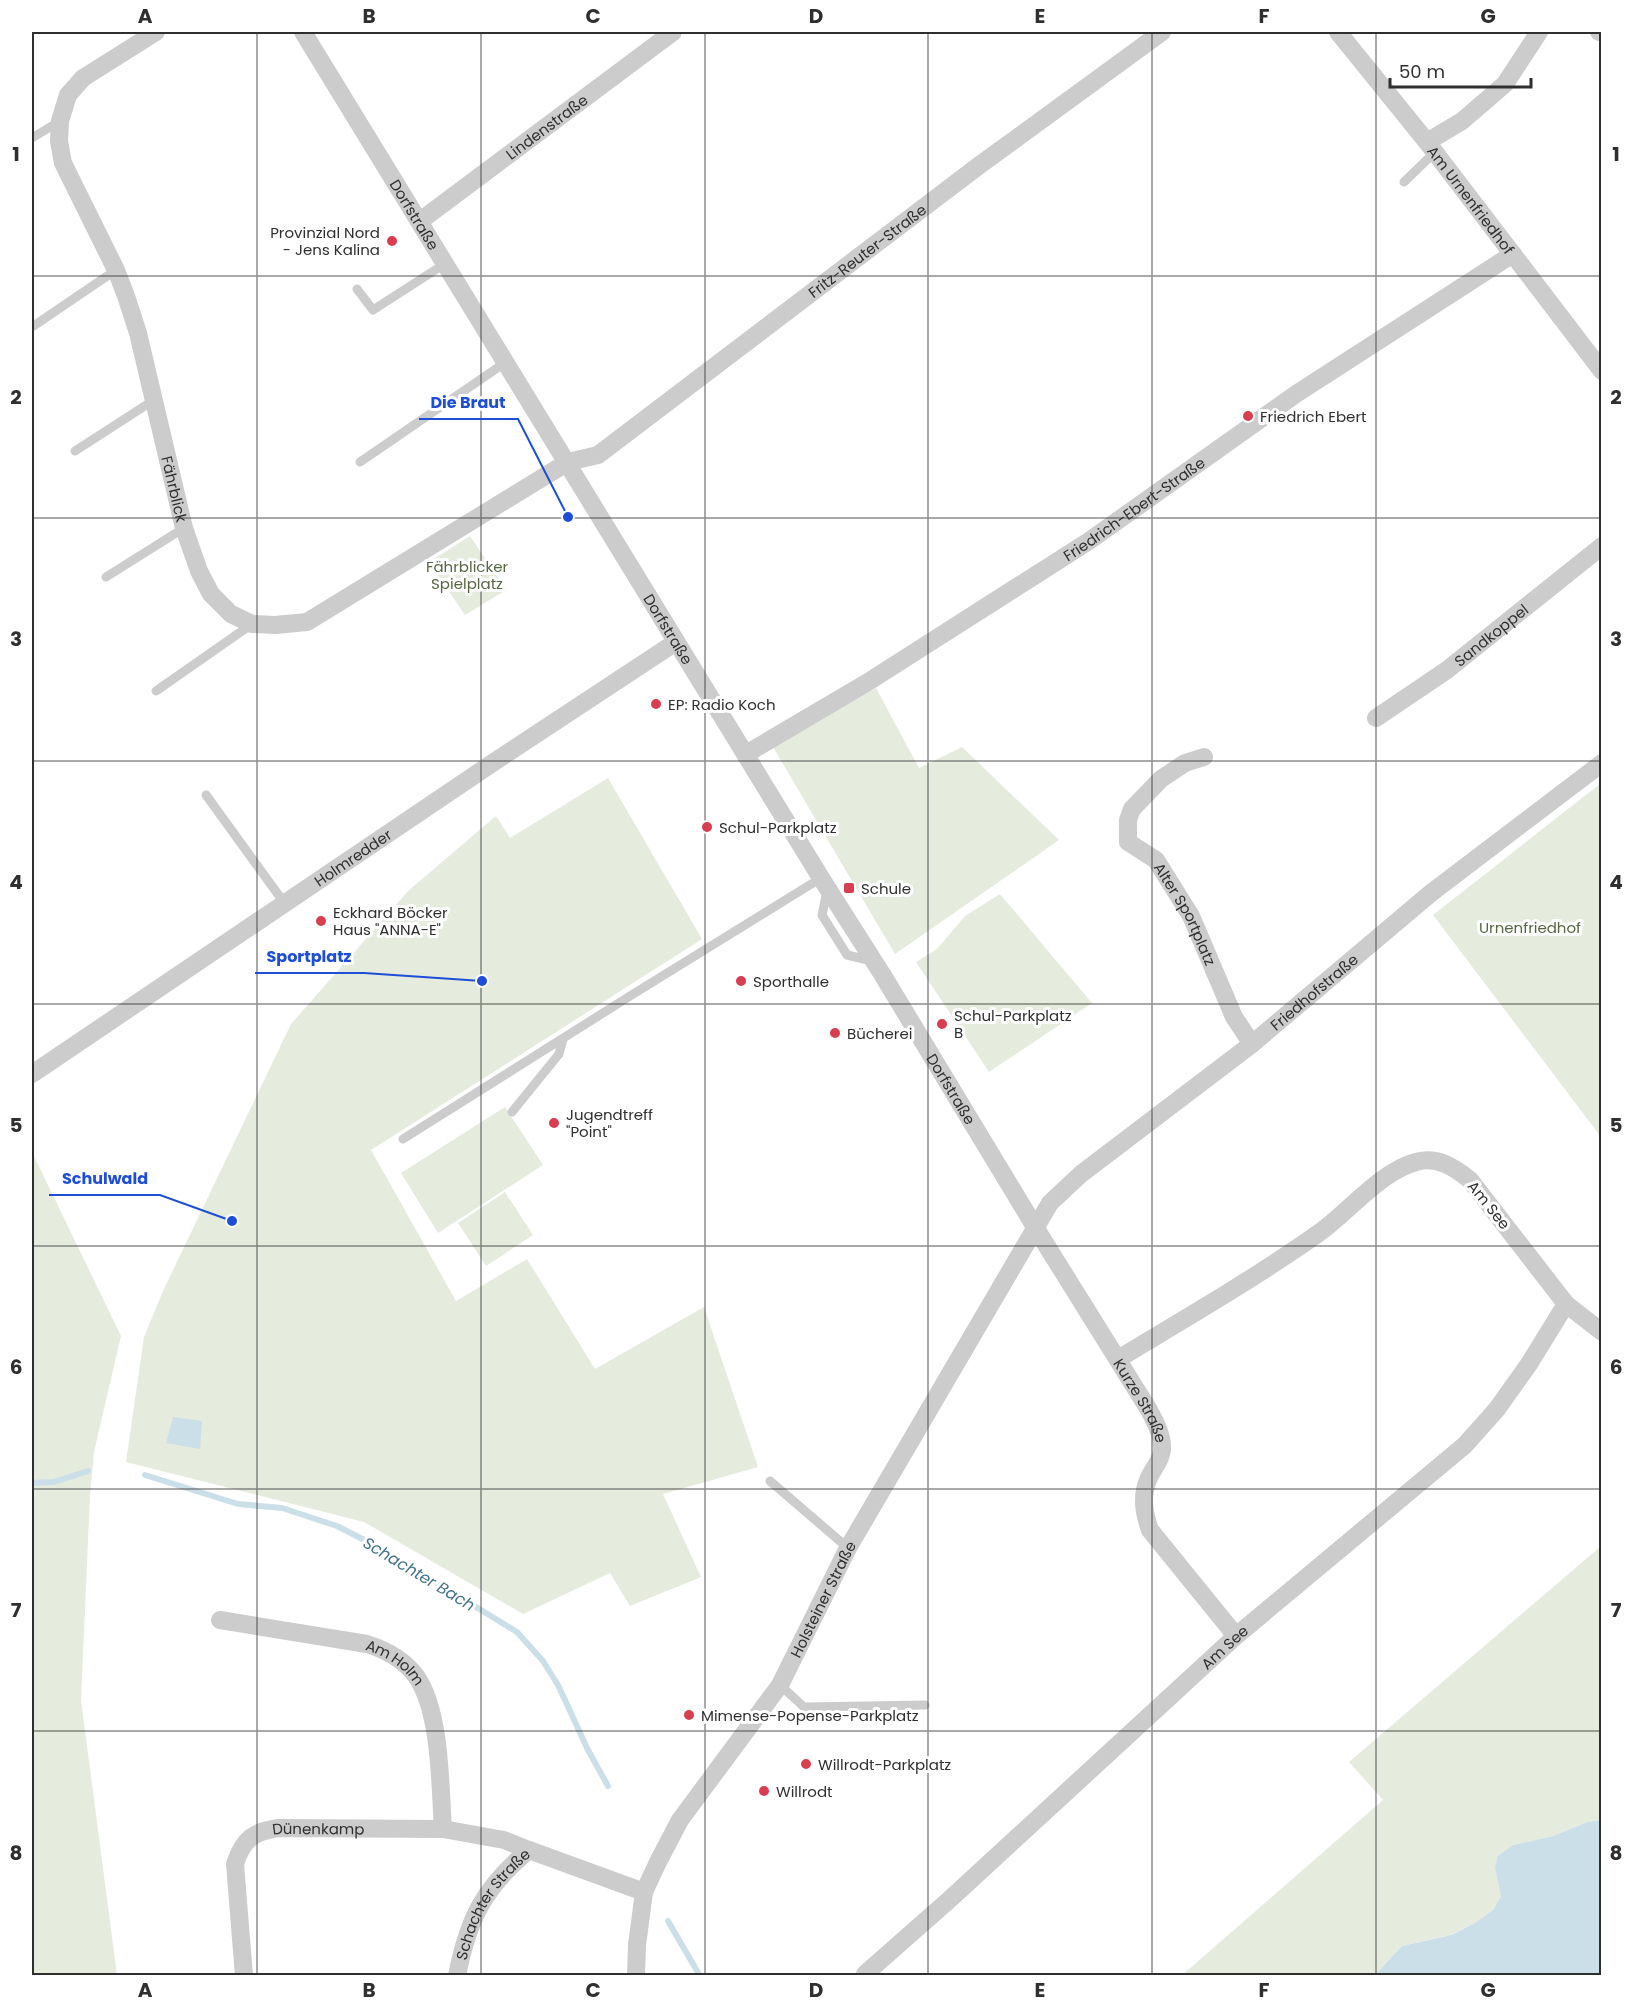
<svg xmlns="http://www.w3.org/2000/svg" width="1633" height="2007" font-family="Poppins,sans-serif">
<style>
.green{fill:#e5ebdd}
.water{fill:#cbdfe9}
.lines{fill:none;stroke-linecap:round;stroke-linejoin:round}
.stream{stroke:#cbdfe9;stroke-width:6}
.service{stroke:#ccc;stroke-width:9}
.minor{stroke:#ccc;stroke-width:18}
.grid{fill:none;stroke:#2f2f2f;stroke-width:1.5;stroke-opacity:0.55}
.poi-dot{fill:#d93d50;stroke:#fff;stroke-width:2}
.labels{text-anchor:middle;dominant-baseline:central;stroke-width:6;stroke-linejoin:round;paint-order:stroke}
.street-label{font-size:15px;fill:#2f2f2f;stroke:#fff}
.poi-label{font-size:15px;fill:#2f2f2f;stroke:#fff;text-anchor:start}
.park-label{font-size:15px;fill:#54673f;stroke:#fff}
.water-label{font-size:16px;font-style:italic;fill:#42738b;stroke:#fff}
.leader{fill:none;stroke:#1d4ed8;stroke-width:2}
.callout-dot{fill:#1d4ed8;stroke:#fff;stroke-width:2}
.callout-label{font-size:16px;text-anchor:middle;font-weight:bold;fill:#1d4ed8;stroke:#fff;stroke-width:6;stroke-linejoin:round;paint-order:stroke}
.neatline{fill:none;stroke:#2f2f2f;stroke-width:2}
.grid-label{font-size:20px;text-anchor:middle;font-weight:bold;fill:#2f2f2f}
</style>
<rect width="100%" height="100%" fill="#fff"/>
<!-- green -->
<path class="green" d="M470,536l36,54 -41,25 -36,-53z
M876,688l43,80 43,-21 97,93 -164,114 -122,-207z
M608,778l94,161 -331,211 85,151 71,-42 68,110 109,-62 54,160 -95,27 38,83 -71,29 -20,-33 -87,41 -159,-92 -238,-60 18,-125 19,-46 128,-267 117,-133 88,-75 14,22z
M1601,783v354l-168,-222z
M1000,894l92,109 -103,69 -73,-110 21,-13 28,-33z
M505,1107l38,58 -105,68 -37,-60z
M32,1152l89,184 -27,116 -4,44 -9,204 36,275h-85z
M505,1192l28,43 -47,31 -28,-43z
M1601,1546v274l-14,2 -34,14 -40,9 -12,51 -8,14 -18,13 -25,12 -48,11 -27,29 -194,1 202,-176 -34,-38z"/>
<!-- water -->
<path class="water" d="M173,1417l29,4 -2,28 -34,-6z
M1601,1820v155h-226l27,-29 49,-11 24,-12 18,-13 8,-14 -6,-29 3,-11 15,-11 40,-9 34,-14z"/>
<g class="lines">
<!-- stream -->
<path class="stream" d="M145,1475l93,29 44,4 55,18 41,21 139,85 26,29 15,24 30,65 20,36
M32,1483l22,-1 34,-11
M668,1921l32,55"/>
<!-- service -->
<path class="service" d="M32,138l28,-17
M1404,182l30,-29
M357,289l16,21 73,-47
M32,327l84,-57
M75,451l79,-51
M360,462l146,-100
M106,577l78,-49
M156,691l96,-67
M206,795l79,109
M827,891l-5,24 25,40 25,6
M512,1112l47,-58 4,-15
M403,1139l227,-143 191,-118
M770,1481l78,67
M780,1685l24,22 121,-2"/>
<!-- minor -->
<g class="minor">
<path id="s1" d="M156,32l-73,46 -15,17 -8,26 -1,20 4,22 53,107 10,26 12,37 46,195 15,43 12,23 20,20 21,10 23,1 32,-3 261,-160 30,-7 379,-288 185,-135"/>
<path id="s2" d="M303,32l518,846 61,96 153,253 114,183c6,12 14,25 13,40 -1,12 -10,19 -14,30 -7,17 -4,33 2,50l86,106"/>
<path id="s3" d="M1338,32l89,110 175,229"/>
<path d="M1599,32h3"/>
<path d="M1427,142l35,-21 43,-37 34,-52"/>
<path id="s4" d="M420,221l253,-189"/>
<path id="s5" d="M1376,718l71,-48 155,-124"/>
<path id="s6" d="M746,754l122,-72 221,-141 207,-147 217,-140"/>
<path id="s7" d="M1204,757l-19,6 -24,16 -29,30 -4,11v22l28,18 35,56 43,101 18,27"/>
<path id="s8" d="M32,1074l459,-310 185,-122"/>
<path d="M1566,1304l36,28"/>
<path id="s9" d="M220,1620l147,24c19,6 37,16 49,32 25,35 24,110 27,153"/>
<path id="s10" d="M865,1974l84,-74 287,-264 229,-191 32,-36 32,-45 37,-60 -96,-124c-16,-13 -33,-24 -54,-18 -37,10 -69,52 -100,73 -64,45 -132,84 -198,124"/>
<path id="s11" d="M244,1976l-9,-112c8,-25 19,-33 44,-36l164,1 61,11 25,10"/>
<path id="s12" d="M457,1976c11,-57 27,-89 72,-126l115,42"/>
<path id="s13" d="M636,1976l1,-31 7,-53 14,-30 22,-42 100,-135 68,-137 202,-345 31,-29 171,-130 179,-151 171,-130"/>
</g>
</g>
<!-- grid -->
<path class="grid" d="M257,32v1944M481,32v1944M705,32v1944M928,32v1944M1152,32v1944M1376,32v1944M32,276h1570M32,518h1570M32,761h1570M32,1004h1570M32,1246h1570M32,1489h1570M32,1731h1570"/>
<!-- markers -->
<g class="poi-dot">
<circle cx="392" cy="241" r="6"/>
<circle cx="1248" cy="416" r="6"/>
<circle cx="656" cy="704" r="6"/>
<circle cx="707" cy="827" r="6"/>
<rect x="843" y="882" width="12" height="12" rx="3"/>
<circle cx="321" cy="921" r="6"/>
<circle cx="741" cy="981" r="6"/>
<circle cx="942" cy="1024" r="6"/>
<circle cx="835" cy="1033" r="6"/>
<circle cx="554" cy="1123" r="6"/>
<circle cx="689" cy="1715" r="6"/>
<circle cx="806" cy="1764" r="6"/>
<circle cx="764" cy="1791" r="6"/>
</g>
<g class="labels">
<!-- street labels -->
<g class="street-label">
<text stroke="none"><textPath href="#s4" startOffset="158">Lindenstraße</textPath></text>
<text stroke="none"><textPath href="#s3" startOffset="214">Am Urnenfriedhof</textPath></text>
<text stroke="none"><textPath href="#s2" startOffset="214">Dorfstraße</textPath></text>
<text stroke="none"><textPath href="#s1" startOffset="1418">Fritz-Reuter-Straße</textPath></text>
<text stroke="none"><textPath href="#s1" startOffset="525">Fährblick</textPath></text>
<text stroke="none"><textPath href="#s6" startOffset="459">Friedrich-Ebert-Straße</textPath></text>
<text stroke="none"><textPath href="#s2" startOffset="700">Dorfstraße</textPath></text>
<text stroke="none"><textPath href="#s5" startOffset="142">Sandkoppel</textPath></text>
<text stroke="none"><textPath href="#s8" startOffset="387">Holmredder</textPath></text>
<text stroke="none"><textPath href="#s7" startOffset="219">Alter Sportplatz</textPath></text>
<text stroke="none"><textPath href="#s13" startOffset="1224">Friedhofstraße</textPath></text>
<text stroke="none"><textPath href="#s2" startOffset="1240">Dorfstraße</textPath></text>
<text transform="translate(1489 1205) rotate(51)">Am See</text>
<text stroke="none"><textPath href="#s2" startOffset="1605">Kurze Straße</textPath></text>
<text stroke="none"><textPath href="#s13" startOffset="429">Holsteiner Straße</textPath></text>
<text stroke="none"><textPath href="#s10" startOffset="486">Am See</textPath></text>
<text stroke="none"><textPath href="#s9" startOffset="183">Am Holm</textPath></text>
<text stroke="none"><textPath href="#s11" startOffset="213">Dünenkamp</textPath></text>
<text stroke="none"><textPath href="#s12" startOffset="82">Schachter Straße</textPath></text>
</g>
<!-- poi labels -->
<g class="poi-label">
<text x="380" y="232" text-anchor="end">Provinzial Nord<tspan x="380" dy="17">- Jens Kalina</tspan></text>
<text x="1260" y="416">Friedrich Ebert</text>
<text x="668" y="704">EP: Radio Koch</text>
<text x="719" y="827">Schul-Parkplatz</text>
<text x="861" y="888">Schule</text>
<text x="333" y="912">Eckhard Böcker<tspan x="333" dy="17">Haus "ANNA-E"</tspan></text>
<text x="753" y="981">Sporthalle</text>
<text x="954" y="1015">Schul-Parkplatz<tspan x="954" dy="17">B</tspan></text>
<text x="847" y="1033">Bücherei</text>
<text x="566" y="1114">Jugendtreff<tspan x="566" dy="17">"Point"</tspan></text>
<text x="701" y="1715">Mimense-Popense-Parkplatz</text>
<text x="818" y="1764">Willrodt-Parkplatz</text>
<text x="776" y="1791">Willrodt</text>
</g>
<!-- park labels -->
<g class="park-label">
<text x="467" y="566">Fährblicker<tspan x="467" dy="17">Spielplatz</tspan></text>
<text x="1530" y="927">Urnenfriedhof</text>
</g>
<!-- water labels -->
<g class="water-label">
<text transform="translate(419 1574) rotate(31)">Schachter Bach</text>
</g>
</g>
<!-- callouts -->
<path class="leader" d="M568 517L518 419H419M482 981L364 973H255M232 1221L160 1195H49"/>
<g class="callout-dot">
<circle cx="568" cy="517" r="6"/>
<circle cx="482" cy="981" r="6"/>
<circle cx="232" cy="1221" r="6"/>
</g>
<g class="callout-label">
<text x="468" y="408">Die Braut</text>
<text x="309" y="962">Sportplatz</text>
<text x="105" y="1184">Schulwald</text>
</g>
<!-- border -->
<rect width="1633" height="2007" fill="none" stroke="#ffffff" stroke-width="66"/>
<!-- scale -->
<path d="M1390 78v9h141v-9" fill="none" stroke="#2f2f2f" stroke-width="3"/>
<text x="1399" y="78" font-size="18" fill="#2f2f2f" stroke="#ffffff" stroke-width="4.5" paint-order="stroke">50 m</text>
<rect x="33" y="33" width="1567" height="1941" class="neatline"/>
<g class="grid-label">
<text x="145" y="23">A</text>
<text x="369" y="23">B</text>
<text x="593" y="23">C</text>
<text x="816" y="23">D</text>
<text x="1040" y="23">E</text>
<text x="1264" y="23">F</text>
<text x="1488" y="23">G</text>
<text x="16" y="161">1</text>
<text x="1616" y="161">1</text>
<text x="16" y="404">2</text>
<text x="1616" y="404">2</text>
<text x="16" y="646">3</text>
<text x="1616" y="646">3</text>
<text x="16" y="889">4</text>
<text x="1616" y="889">4</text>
<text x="16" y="1132">5</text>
<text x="1616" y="1132">5</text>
<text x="16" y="1374">6</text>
<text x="1616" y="1374">6</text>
<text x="16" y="1617">7</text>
<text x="1616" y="1617">7</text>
<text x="16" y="1860">8</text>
<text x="1616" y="1860">8</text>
<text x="145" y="1997">A</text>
<text x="369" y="1997">B</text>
<text x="593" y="1997">C</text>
<text x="816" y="1997">D</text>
<text x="1040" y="1997">E</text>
<text x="1264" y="1997">F</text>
<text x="1488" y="1997">G</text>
</g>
</svg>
